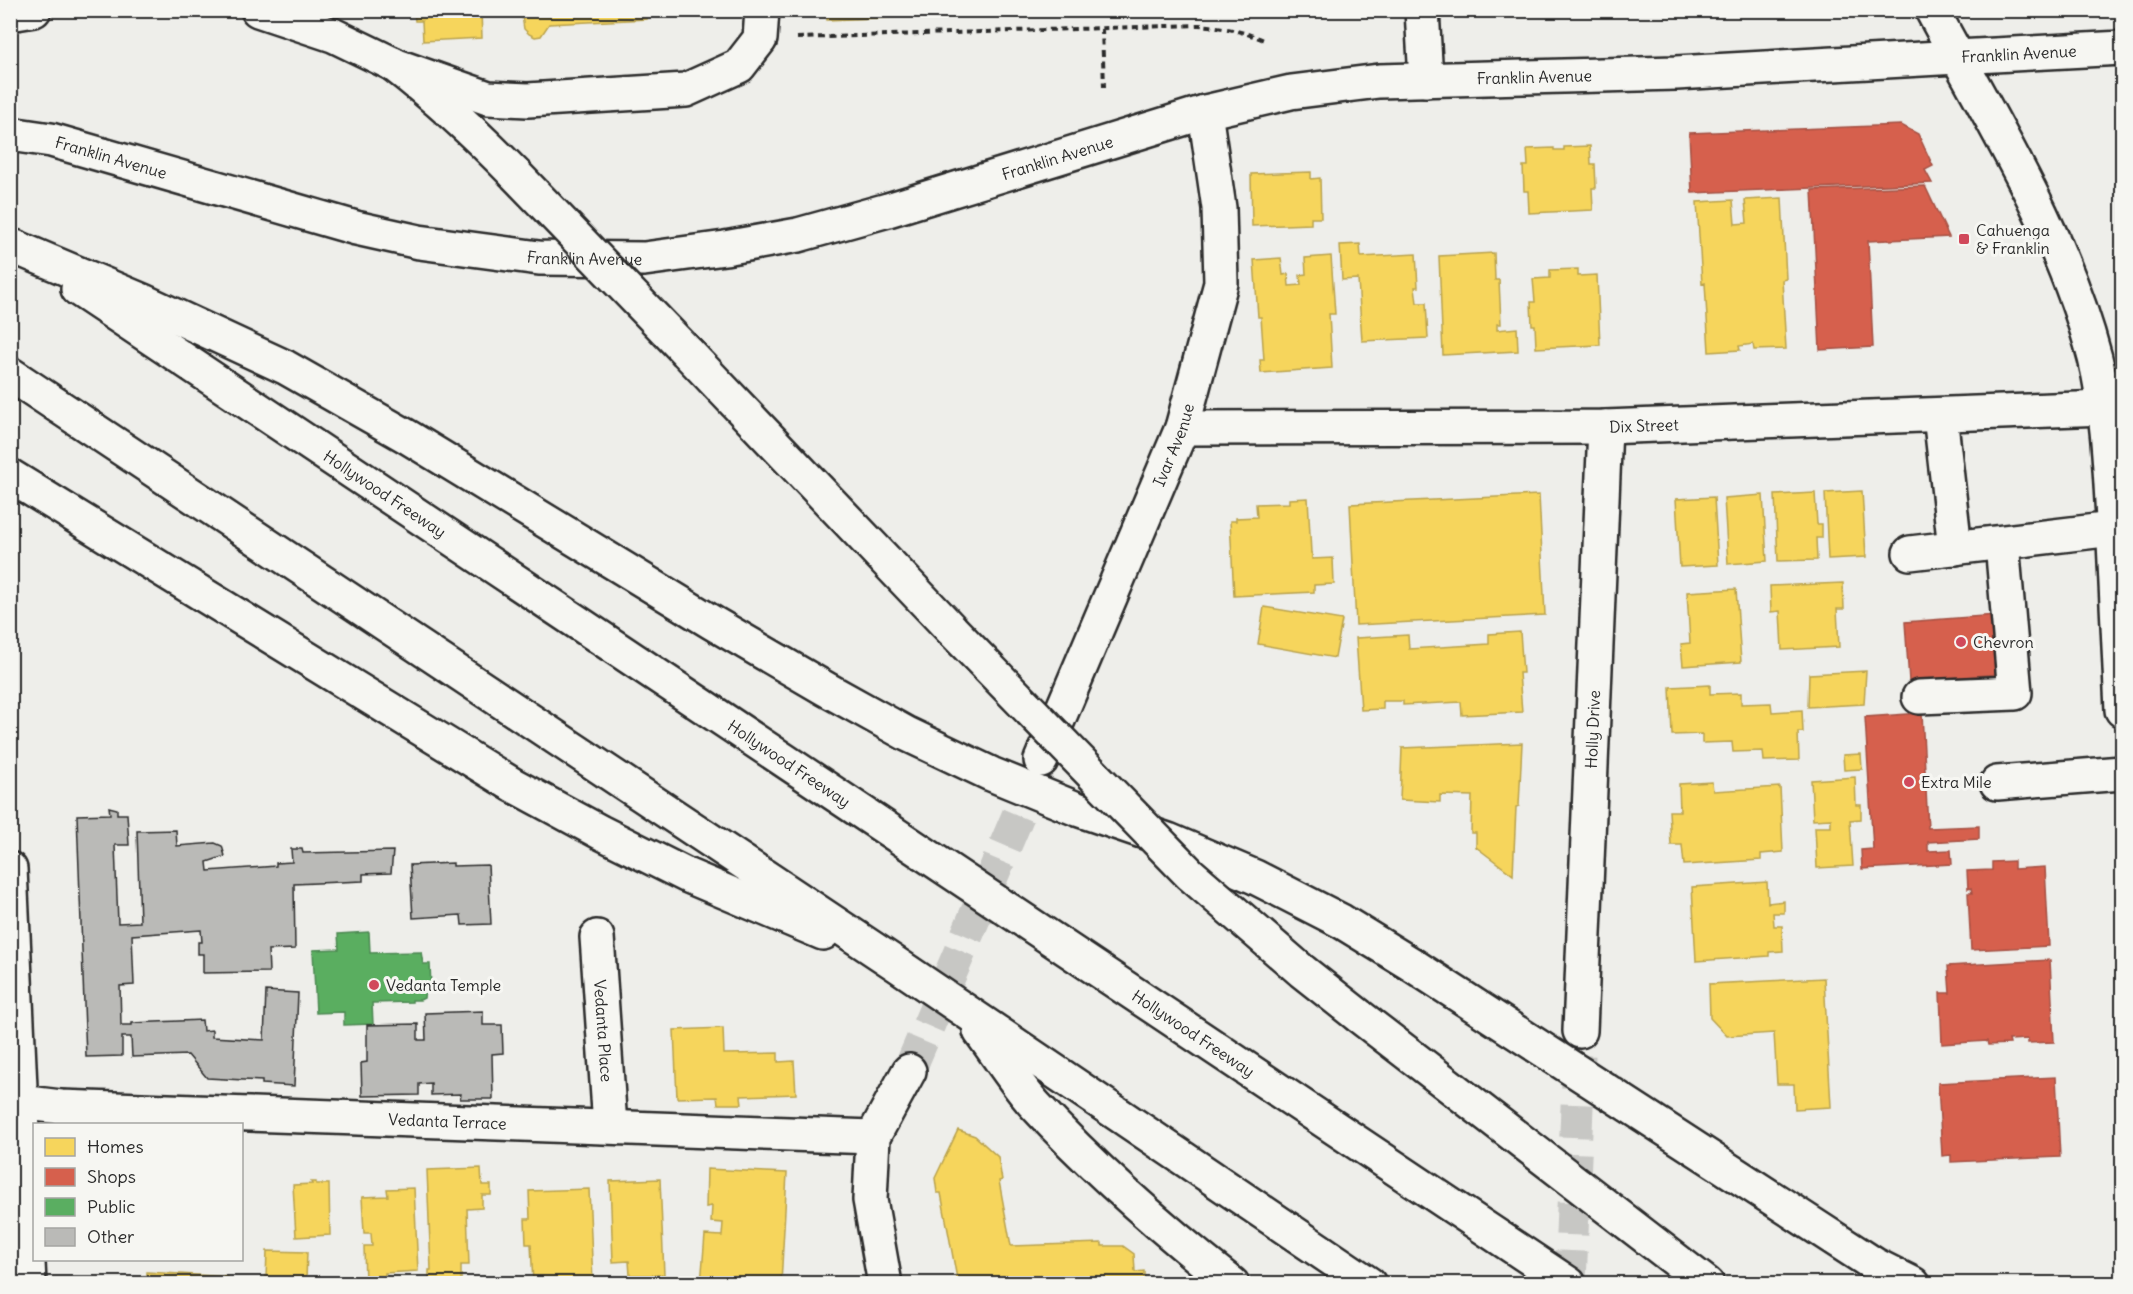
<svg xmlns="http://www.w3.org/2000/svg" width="2133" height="1294" font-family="Delius,sans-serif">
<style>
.homes{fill:#f6d55c;stroke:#b9a24d;stroke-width:1.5}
.shops{fill:#d6604d;stroke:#a35043;stroke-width:1.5}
.public{fill:#5aae61;stroke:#4c8751;stroke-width:1.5}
.building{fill:#babab7;stroke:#2b2b2b;stroke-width:1.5}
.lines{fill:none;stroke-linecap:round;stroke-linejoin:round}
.minor-tunnel{stroke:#c7c7c4;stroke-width:33;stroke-dasharray:33 16;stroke-linecap:butt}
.minor-casing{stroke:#2b2b2b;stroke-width:38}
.major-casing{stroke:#2b2b2b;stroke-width:38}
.highway-casing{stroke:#2b2b2b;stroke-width:38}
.path{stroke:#2b2b2b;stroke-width:4;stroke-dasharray:6 4.5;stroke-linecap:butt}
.minor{stroke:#f6f6f2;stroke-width:33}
.major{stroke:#f6f6f2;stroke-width:33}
.highway{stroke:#f6f6f2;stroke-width:33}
.highway-bridge-casing{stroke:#2b2b2b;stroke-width:38;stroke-linecap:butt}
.highway-bridge{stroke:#f6f6f2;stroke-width:33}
.poi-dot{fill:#d1495b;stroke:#f6f6f2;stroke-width:2}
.labels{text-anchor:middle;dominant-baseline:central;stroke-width:6;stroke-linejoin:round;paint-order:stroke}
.street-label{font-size:16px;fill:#2b2b2b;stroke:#f6f6f2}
.poi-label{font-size:16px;fill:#2b2b2b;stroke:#f6f6f2;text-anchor:start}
</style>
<rect width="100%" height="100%" fill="#eeeeea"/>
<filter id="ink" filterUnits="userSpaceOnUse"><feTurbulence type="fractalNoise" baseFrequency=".0167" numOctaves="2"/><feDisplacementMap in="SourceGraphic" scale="12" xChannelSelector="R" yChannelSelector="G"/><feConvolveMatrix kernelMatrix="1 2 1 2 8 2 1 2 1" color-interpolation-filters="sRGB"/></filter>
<g filter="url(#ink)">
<!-- homes -->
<path class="homes" d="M414,10h67l1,28 -59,3 -1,-20h-7z
M498,10h149v9l-98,5 -8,12 -6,1 -6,-3 -5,-5 -2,-13 -24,1z
M827,10h258l-258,10z
M1113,10h46l-46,2z
M1590,146l1,18h4l1,24h-4l1,22 -64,3 -1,-22h-4l-1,-25h5l-1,-17 27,-1v2h10v-3z
M1311,172v7l9,-1 1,40h-10v6l-59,2 -1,-52z
M1782,198l4,81 -4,1 4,69 -32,1 -1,-6 -14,2 1,4 -31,2 -4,-69 -3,1 -5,-82 36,-2 2,24 12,-1 -2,-23z
M1360,244l1,13 55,-3 2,33h-3l2,16h9l2,35 -66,3 -4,-62 -16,1 -2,-35z
M1494,253l1,27h4l2,44h-4v6l20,-2 1,23 -75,4 -4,-99z
M1331,256l4,58h-6l3,54 -71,5 -1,-13h4l-3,-43h-3l-4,-57 27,-2 2,17 5,-1 1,12 12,-1 -1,-10 6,-1 -1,-16z
M1578,269v7l19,-1 3,70 -64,3 -1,-23h-3l-1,-23h4l-2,-23 17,-1v-8z
M1862,491l4,66 -38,2 -3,-66z
M1815,493l2,31h5v14h-6l1,22 -39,1 -3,-66z
M1539,495l6,120 -189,10 -6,-121z
M1763,495l4,66 -39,3 -4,-66z
M1714,497l4,68 -38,2 -4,-68z
M1308,498l3,55h1v6l21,-1 1,26 -20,1v7l-80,4 -4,-75h6v-3l21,-1 -1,-13 33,-1v-4z
M1843,583l1,26h-7l2,38 -57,3 -2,-39 -9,1 -1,-26z
M1736,589l5,73 -58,4 -2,-22 9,-1 -3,-51z
M1264,607l78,13 -7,38 -77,-14z
M1520,632l3,41h-4l3,39 -60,3 -1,-13 -58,3v-4h-20v8l-22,1 -5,-72 52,-3 1,14 80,-5v-10z
M1866,671l-2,33 -56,3 1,-33z
M1710,685v9l31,-1v11l30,-1 1,9 30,-2 1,22h-5l1,28 -35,1 -1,-10 -30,1 -1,-10 -30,1v-9l-30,1 -2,-48z
M1522,743l-3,63 -3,1 -3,68 -37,-28v-14h-5l1,-37 -32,-1v7l-40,-2 2,-52z
M1861,754l1,15 -18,1 -1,-15z
M1855,777l1,28h5v14l-11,1 3,46 -36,2 -2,-41h16v-8l-18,1 -2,-40z
M1712,782l1,9 67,-4 3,65 -22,2v6l-77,5 -2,-20h-11l-2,-34h11l-1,-27z
M1767,882l1,21 16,-2v12h-11l1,13h8l1,25 -14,1v4l-73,5 -4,-74z
M1824,978l7,129 -36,2 -1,-25h-17l-3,-51 -47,3 -17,-18 -1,-34z
M723,1028l1,26 54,-1v9l16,-1 2,33 -55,2 1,8h-24l-1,-7 -40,1 -3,-68z
M958,1130l17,6 23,21 4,23 -3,1 12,65 91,-3v3h21l11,8 1,18 9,-1v13h-186l-17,-91h-4l-2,-15z
M481,1168l1,17h9v10h-9v13l-15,1 2,56h-8v19h-32v-14h2l-4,-100z
M707,1169l80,4 -6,111h-80l4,-49 17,1 1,-13 -12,-1 1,-16 -6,1z
M660,1179l4,96h-34l-1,-14 -16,1 -3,-81z
M311,1182h5v2h13l1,51 -34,2 -3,-52 19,-1z
M414,1188l4,83 -33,2v11h-20l-1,-38h8l-1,-13h-7l-2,-36 26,-1 -1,-7z
M589,1189l4,94 -60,1 -2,-40h-5l-1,-25h5l-1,-28z
M267,1251l40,1 -1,28 -40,-2z
M147,1272l81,5 -1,7h-80z"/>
<!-- shops -->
<path class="shops" d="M1901,125l17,9 15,32 -8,4 7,13 -240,10 -3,-60z
M1925,186l24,51 -81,4 5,106 -53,3 -8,-160z
M1996,615l4,59 -91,7 -4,-59z
M1922,713l6,115 51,-2v13l-51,3v9l23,-1 1,14 -90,5 -1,-19 12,-1 -8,-132z
M2014,861v8l31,-2 4,79 -78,4 -3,-57h4l-1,-5 -3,1 -1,-18 25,-1v-8z
M2050,960l4,82 -26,1v-4l-19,1 1,4 -22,1 -1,-4 -45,3 -2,-51h10l-2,-27z
M2056,1077l4,80 -109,5v-7l-9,1 -4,-73z"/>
<!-- public -->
<path class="public" d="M369,932l1,21 51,-1 2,12h7l1,23h-6l-1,11 -4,2h-8v2l-40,1 1,21 -29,1v-13l-28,1 -3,-63 26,-1 -1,-15z"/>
<!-- building -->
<path class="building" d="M109,807l8,2v5h10l2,31h-14l3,78 22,-1 -3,-91 39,-1 1,16 38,-3 7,3 3,10 -18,6 1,9 68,-5v-3l16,-1 -1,-13h11l1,4 90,-2 -2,22 -28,1v7l-69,3 1,65 -27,1 1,22 -66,1v-19h-5v-12h4l-1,-12 -69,5 2,50 -14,1 1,39h11v-2l70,-3 1,11 9,-1v7l52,3 2,-49 32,2 -4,93 -32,-2v-3l-55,-3 -19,-23 -56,2 -1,-20h-9v19l-36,1 -9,-242 33,-1z
M453,863v3l35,-1 3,59 -29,1 -1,-10 -48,3 -3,-53z
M483,1011v14h19l1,28 -11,1 1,45h-33l1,-5 -30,1v-12l-12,1v11l-57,1 -1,-33 6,-1v-37l51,-1v16h8l-1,-27z"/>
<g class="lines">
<!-- minor-tunnel -->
<path class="minor-tunnel" d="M909,1071l131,-307
M1570,1284l10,-253"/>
<defs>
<g id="minor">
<path d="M1422,10l4,70"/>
<path id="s1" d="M1957,57l165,-9"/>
<path d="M397,66l91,32 40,2 158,-10 53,-24 21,-27 2,-29"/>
<path d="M1940,415l15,133"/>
<path id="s2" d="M1182,428l423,-1 499,-19"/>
<path d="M1910,553l203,-24"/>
<path d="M1919,697l96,-4 -13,-150"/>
<path id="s3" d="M1041,760l141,-332 39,-145 -2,-75 -14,-96"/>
<path d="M1997,783l125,-10"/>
<path d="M10,869l19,415"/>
<path id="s4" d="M597,937l13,189"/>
<path id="s5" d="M1580,1031l25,-604"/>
<path id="s6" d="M20,1102l41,5 812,30"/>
<path d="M885,1284l-15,-84 3,-63 36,-66"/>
</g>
<g id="major">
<path d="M258,10l75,25 60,29"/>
<path d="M1932,10c61,114 130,222 163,348 13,53 15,108 18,162 3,63 6,127 9,190"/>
<path d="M10,14l24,-4"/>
<path id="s7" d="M10,134l41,6 305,88 63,14 120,16 105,1 81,-11 73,-13 90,-25 317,-98 86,-20 88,-11 297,-8 281,-16"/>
</g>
<g id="highway">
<path d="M393,64c44,34 84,71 123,111"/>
<path d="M15,247l128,54 142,66 123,70 305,186 113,66 81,45 84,40 86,35 91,31 87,37 86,44 70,43 464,301 38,19"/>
<path id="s8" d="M78,289l1491,995"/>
<path d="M687,352l265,278"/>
<path d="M10,374l889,592 470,318"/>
<path d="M10,476l503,309 87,47 86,43 137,58"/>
<path d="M1359,1016l348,268"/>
<path d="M980,1031c18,24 35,52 55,74 59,64 129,125 197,179"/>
</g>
</defs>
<!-- minor casing -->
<use href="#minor" class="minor-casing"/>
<!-- major casing -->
<use href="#major" class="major-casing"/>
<!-- highway casing -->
<use href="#highway" class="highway-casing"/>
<!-- path -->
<path class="path" d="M1102,29l2,58
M797,38l402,-13c23,2 43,6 65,15"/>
<!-- minor -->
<use href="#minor" class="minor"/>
<!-- major -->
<use href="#major" class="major"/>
<!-- highway -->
<use href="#highway" class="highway"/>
<defs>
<path id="highway-bridge" d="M516,175l171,177
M952,630l238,244 112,97 57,45"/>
</defs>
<!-- highway-bridge casing -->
<use href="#highway-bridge" class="highway-bridge-casing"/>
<!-- highway-bridge -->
<use href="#highway-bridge" class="highway-bridge"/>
</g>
</g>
<!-- markers -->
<g class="poi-dot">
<rect x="1958" y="233" width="12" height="12" rx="3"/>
<circle cx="1961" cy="642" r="6"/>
<circle cx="1909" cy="782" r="6"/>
<circle cx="374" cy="985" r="6"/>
</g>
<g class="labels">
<!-- street labels -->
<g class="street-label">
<text stroke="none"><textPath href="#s1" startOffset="62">Franklin Avenue</textPath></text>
<text stroke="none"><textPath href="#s7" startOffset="1563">Franklin Avenue</textPath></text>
<text stroke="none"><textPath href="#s7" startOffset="1076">Franklin Avenue</textPath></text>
<text stroke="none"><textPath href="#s7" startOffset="104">Franklin Avenue</textPath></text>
<text stroke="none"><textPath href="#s7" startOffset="590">Franklin Avenue</textPath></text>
<text stroke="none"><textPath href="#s2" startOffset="462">Dix Street</textPath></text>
<text stroke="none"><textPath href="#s3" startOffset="342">Ivar Avenue</textPath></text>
<text stroke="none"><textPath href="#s8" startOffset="369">Hollywood Freeway</textPath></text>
<text stroke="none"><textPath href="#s5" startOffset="302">Holly Drive</textPath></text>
<text stroke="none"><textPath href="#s8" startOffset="855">Hollywood Freeway</textPath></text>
<text stroke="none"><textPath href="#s4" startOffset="94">Vedanta Place</textPath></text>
<text stroke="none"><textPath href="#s8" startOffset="1341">Hollywood Freeway</textPath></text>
<text stroke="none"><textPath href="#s6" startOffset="428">Vedanta Terrace</textPath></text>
</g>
<!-- poi labels -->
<g class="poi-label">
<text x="1976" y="230">Cahuenga<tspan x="1976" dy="18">&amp; Franklin</tspan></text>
<text x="1973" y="642">Chevron</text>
<text x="1921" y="782">Extra Mile</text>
<text x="386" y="985">Vedanta Temple</text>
</g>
</g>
<!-- margin -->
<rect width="2133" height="1294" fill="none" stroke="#f6f6f2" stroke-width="36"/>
<rect x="18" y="18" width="2097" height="1258" fill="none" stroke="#2b2b2b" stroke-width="2" filter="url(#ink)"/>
<!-- legend -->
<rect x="33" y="1123" width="210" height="138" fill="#f6f6f2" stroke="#a5a5a2" stroke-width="1.5"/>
<rect x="45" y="1138" width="30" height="18" fill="#f6d55c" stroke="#a5a5a2" stroke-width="1.5"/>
<text x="87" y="1153" font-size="18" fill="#2b2b2b">Homes</text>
<rect x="45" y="1168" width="30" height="18" fill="#d6604d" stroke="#a5a5a2" stroke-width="1.5"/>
<text x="87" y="1183" font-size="18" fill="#2b2b2b">Shops</text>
<rect x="45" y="1198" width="30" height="18" fill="#5aae61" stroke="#a5a5a2" stroke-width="1.5"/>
<text x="87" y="1213" font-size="18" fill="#2b2b2b">Public</text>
<rect x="45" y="1228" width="30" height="18" fill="#babab7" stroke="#a5a5a2" stroke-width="1.5"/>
<text x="87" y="1243" font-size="18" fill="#2b2b2b">Other</text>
</svg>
